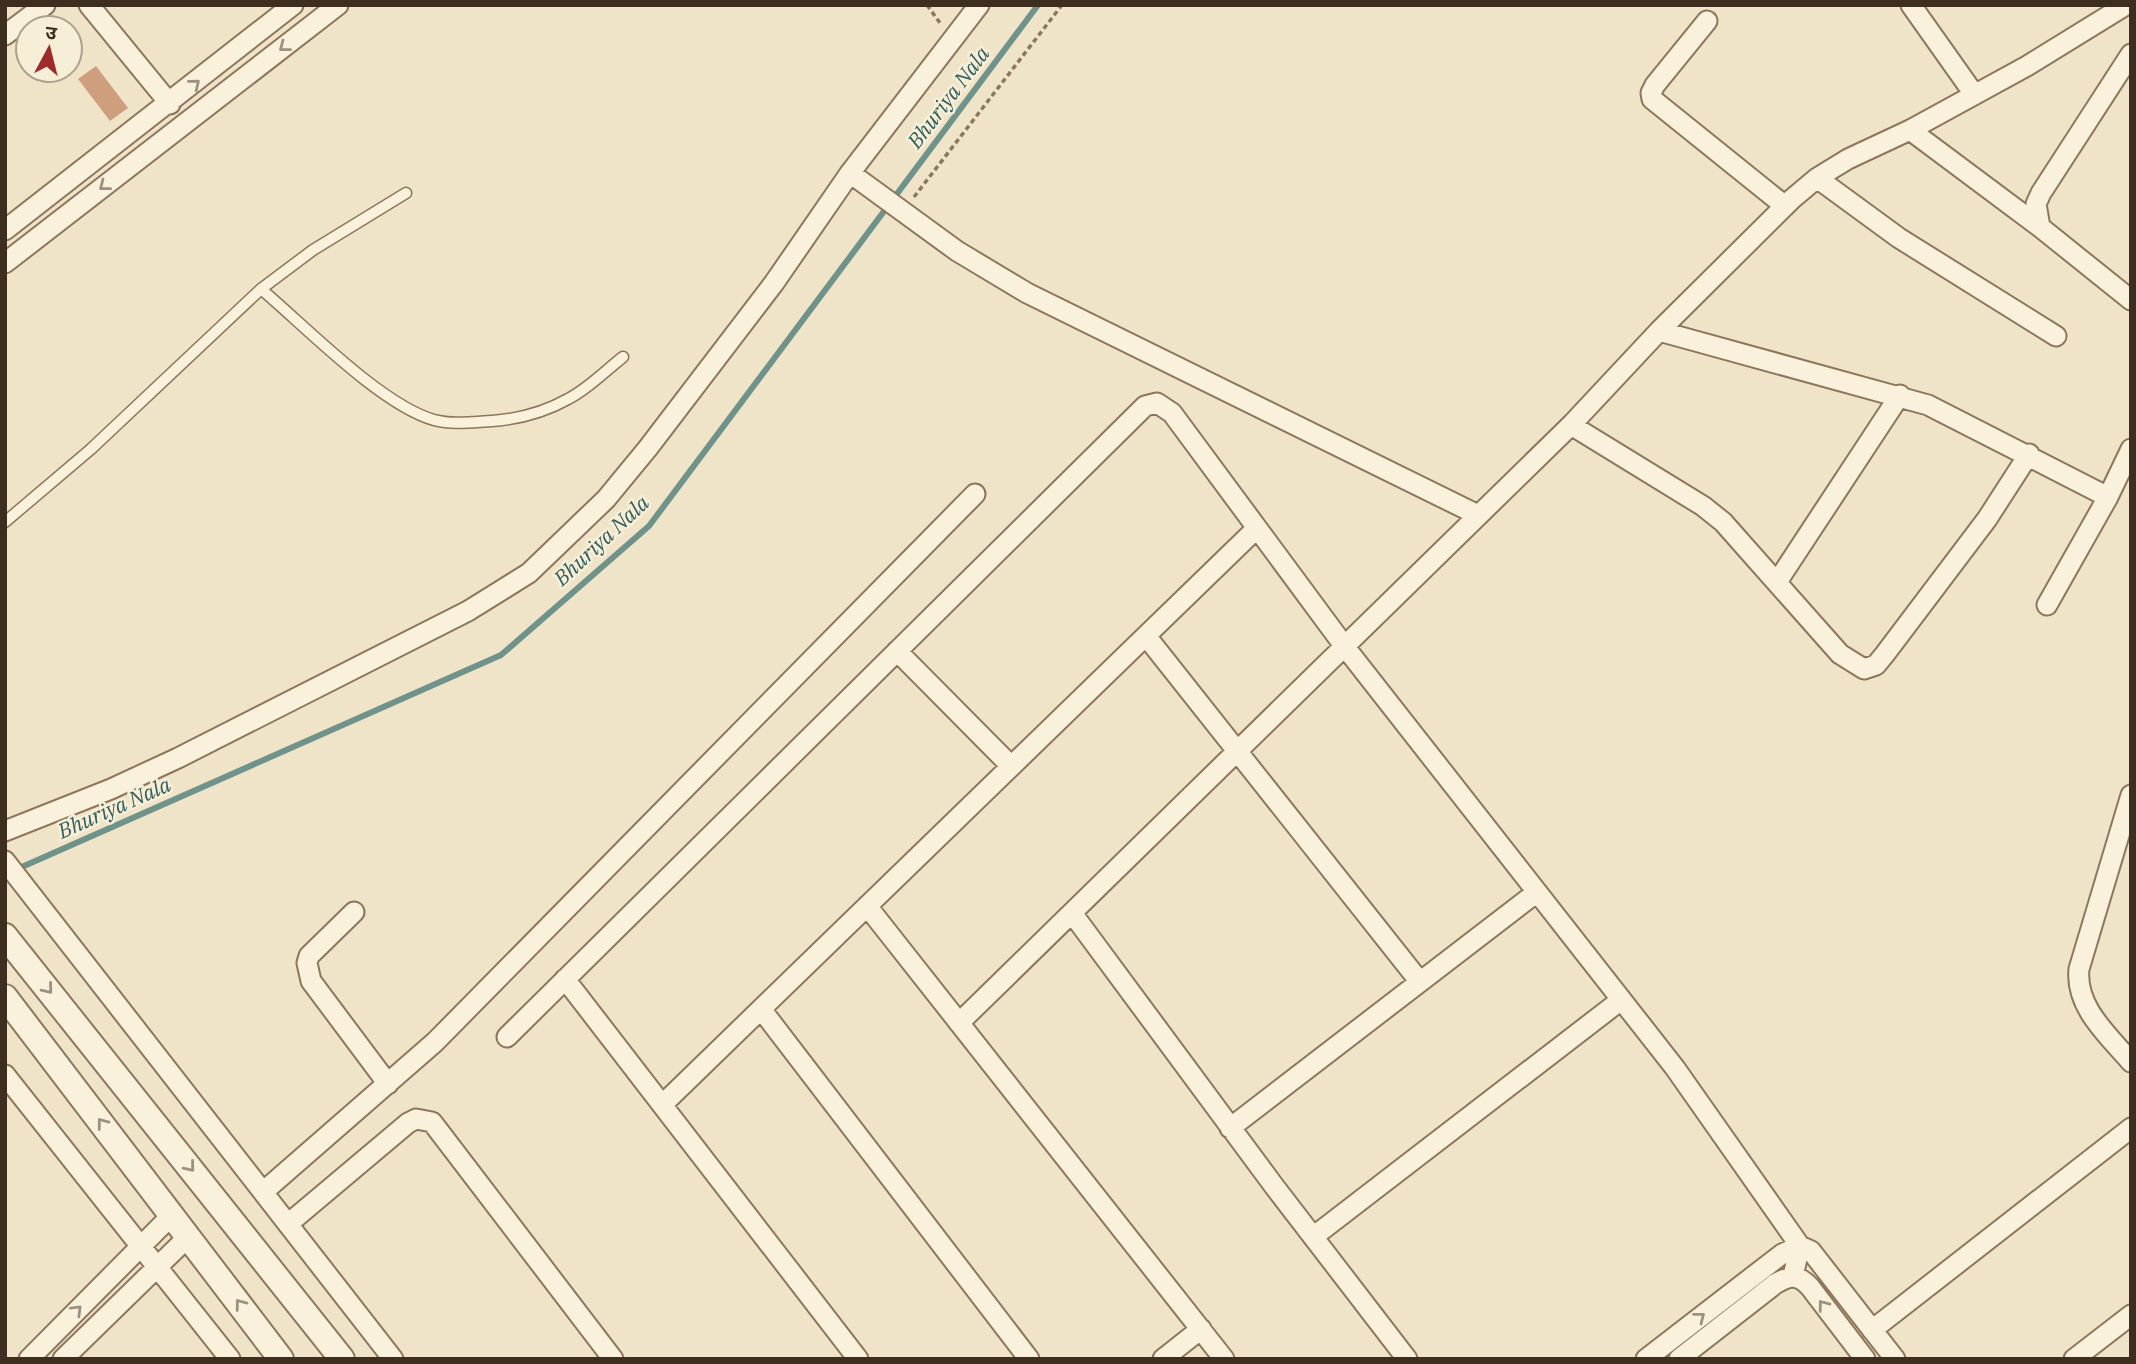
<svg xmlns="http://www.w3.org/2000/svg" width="2136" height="1364" font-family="'IBM Plex Serif','Noto Sans Devanagari',serif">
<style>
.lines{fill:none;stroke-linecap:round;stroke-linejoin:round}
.stream{stroke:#6f938a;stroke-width:6}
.building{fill:#cf9f7d}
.service-casing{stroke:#8d765c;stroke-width:13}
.minor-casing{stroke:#8d765c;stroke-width:23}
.tertiary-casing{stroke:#8d765c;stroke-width:28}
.path{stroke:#8d765c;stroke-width:3.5;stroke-dasharray:5 3.5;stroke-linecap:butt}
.service{stroke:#faf1dc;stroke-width:10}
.minor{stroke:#faf1dc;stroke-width:19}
.tertiary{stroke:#faf1dc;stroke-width:24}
.oneway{stroke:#9c907e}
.labels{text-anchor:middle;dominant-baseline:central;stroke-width:5;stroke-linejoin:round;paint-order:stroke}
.water-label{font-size:21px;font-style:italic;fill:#2f5d5a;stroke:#f7eed8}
</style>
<rect width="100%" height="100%" fill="#f0e4c8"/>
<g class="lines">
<!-- stream -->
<path class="stream" d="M15,870l486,-215 148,-129 389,-521"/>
</g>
<!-- building -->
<path class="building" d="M96,66l32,42 -18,13 -32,-42z"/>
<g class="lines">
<defs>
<path id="service" d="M261,289c44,37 120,116 173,131 19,5 39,2 58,1 27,-2 53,-9 76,-22 20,-10 37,-28 55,-42
M5,522l86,-73 170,-160 52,-39 93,-57"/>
<path id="minor" d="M89,5l81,99
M1911,5l63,89
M1707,21l-52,64 -4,8 1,6 133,107
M5,35l40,-30
M2131,54l-90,139 -5,11 4,23 91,73
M1910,130l130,97
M850,173l107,78 70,42 451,222
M1817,178l82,60 157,98
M5,230l288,-225
M5,263l333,-258
M1659,331l269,74 180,92
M1571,425l132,81 20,16 117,132 24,15 12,-4 9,-11 102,-135 42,-65
M1777,582l123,-187
M2047,605l61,-108 23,-48
M1146,636l274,346
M897,651l114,115
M2131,795l-52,174c-4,38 29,66 52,93
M5,831l106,-42 67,-31 290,-147 61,-38 77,-74 42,-51 126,-165 76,-110 129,-168
M5,861l388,498
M867,906l357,453
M354,912l-45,44 -2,7 4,18 77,103
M1072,913l202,273 133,173
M565,979l293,380
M761,1009l268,350
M959,1023l612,-598 88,-94 133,-132 25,-21 31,-19 62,-29 117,-64 99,-61
M507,1037l638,-631 12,-3 15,10 173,234 330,421 125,178 -7,30
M5,1075l225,284
M662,1105l595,-577
M1230,1128l307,-236
M263,1192l172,-150 540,-548
M288,1224l120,-101 8,-4 16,3 181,237
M1313,1237l308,-237
M1872,1330l259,-202
M29,1359l143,-144
M63,1359l125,-122
M1163,1359l38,-30
M1646,1359l136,-105 18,-8 11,5 84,108
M1679,1359l96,-75c15,-9 23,-10 35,3l55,72
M2074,1359l57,-44"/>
<path id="tertiary" d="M5,936l337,423
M5,997l276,362"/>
</defs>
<!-- service casing -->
<use href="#service" class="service-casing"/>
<!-- minor casing -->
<use href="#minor" class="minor-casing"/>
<!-- tertiary casing -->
<use href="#tertiary" class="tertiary-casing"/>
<!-- path -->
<path class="path" d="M927,5l13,18
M914,197l148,-192"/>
<!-- service -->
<use href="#service" class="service"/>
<!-- minor -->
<use href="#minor" class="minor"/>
<!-- tertiary -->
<use href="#tertiary" class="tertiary"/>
</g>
<!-- one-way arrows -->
<defs><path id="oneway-chevron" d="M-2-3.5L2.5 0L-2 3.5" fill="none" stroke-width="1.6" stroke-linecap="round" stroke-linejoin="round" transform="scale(1.75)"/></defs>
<g class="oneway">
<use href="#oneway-chevron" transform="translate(284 47) rotate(142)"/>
<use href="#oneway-chevron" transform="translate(195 84) rotate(-39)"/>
<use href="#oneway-chevron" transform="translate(104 186) rotate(142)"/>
<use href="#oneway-chevron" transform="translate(48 989) rotate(51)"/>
<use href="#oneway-chevron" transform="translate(102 1123) rotate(-127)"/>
<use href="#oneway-chevron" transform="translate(190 1167) rotate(51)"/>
<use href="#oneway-chevron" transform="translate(240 1304) rotate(-127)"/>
<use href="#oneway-chevron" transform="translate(1823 1305) rotate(-127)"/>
<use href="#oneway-chevron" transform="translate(77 1310) rotate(-45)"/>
<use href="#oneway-chevron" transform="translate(1700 1317) rotate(-38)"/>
</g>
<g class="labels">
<!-- water labels -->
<g class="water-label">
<text transform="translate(948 97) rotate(-53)">Bhuriya Nala</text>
<text transform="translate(601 540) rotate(-43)">Bhuriya Nala</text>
<text transform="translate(114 807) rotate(-24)">Bhuriya Nala</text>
</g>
</g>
<!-- border -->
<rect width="2136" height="1364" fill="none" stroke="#3d2e20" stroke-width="14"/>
<!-- north arrow -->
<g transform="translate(49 49) rotate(7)"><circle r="33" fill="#f7eed8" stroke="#ada18e" stroke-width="2"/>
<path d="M0-5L12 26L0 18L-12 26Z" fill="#9e2a2b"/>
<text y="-10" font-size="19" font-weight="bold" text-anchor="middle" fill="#3d2e20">उ</text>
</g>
</svg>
